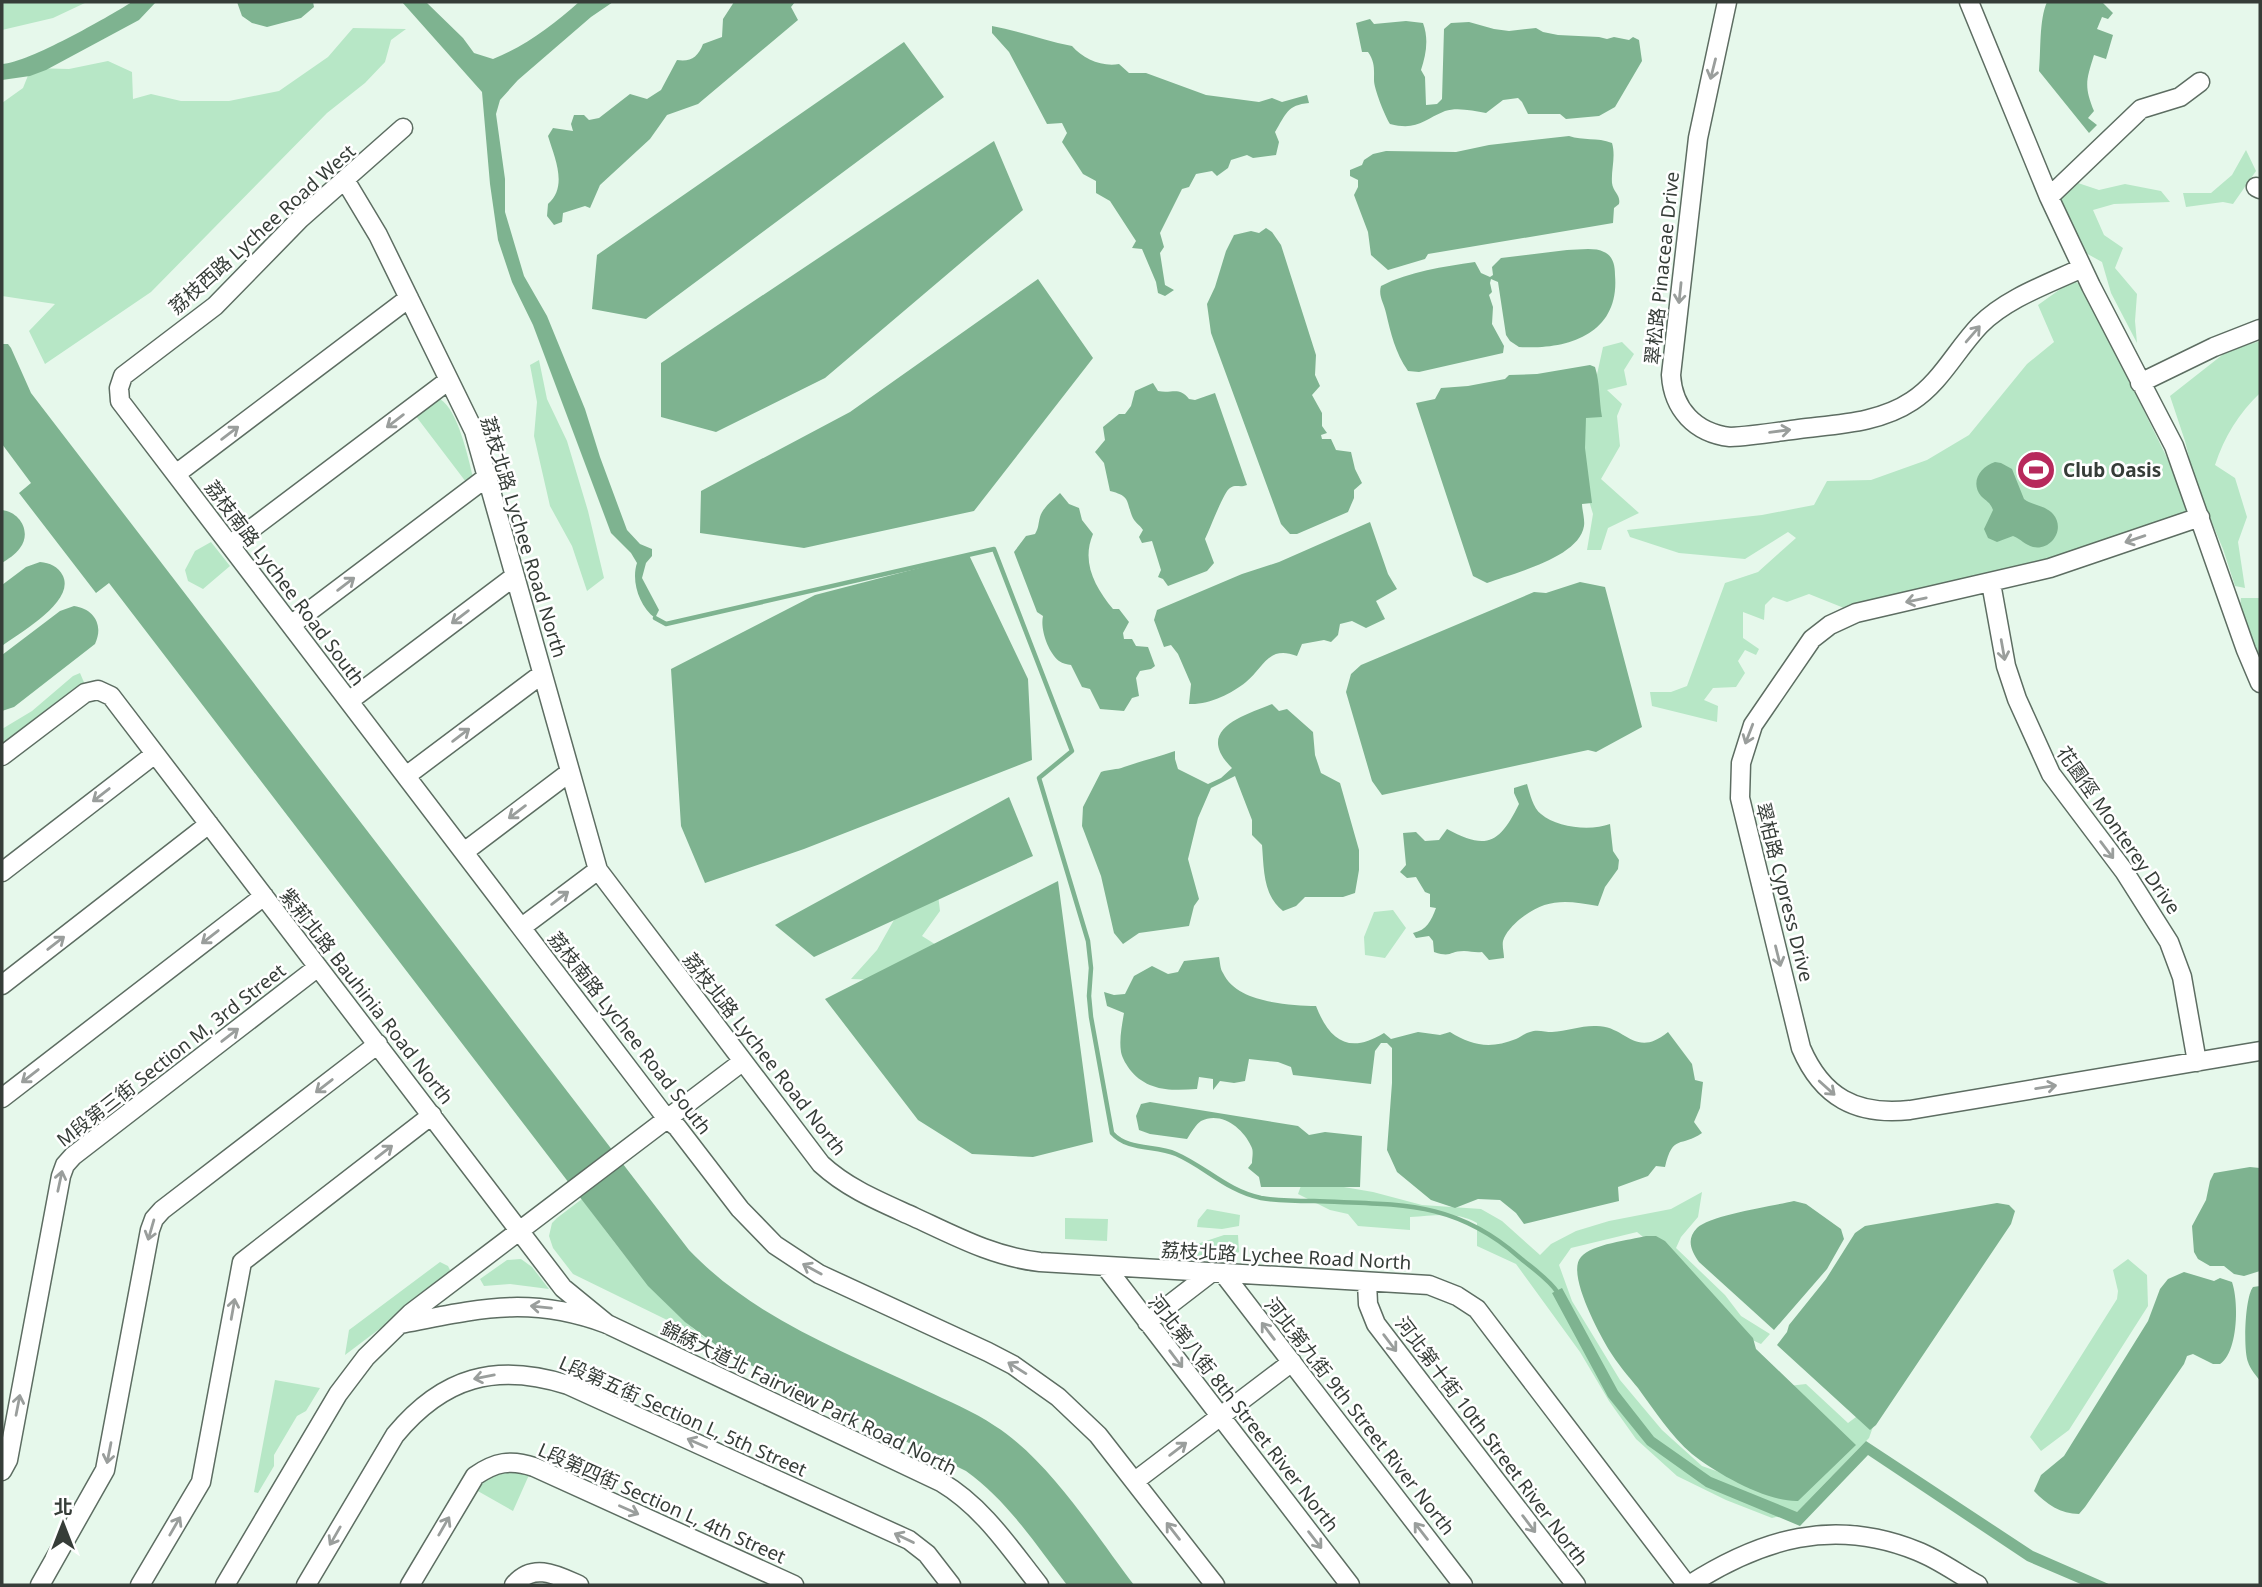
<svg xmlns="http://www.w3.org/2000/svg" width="2262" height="1587" font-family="'Noto Sans','Noto Sans TC',sans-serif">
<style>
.green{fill:#b7e7c6}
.water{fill:#7eb390}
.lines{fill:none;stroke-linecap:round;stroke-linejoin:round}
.stream{stroke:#7eb390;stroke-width:4.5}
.minor-casing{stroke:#5d6d62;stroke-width:21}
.minor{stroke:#fff;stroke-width:18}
.oneway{stroke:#9a9e9c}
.labels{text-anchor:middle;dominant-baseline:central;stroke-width:5;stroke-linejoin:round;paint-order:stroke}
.street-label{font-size:19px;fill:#363d38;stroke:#fff}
.poi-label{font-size:19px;font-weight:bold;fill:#363d38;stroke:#fff;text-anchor:start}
</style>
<rect width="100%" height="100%" fill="#e6f8eb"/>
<!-- green -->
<path class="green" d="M2,2h85l-34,16 -51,12z
M353,28l53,1 -15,11 -6,22 -20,21 -38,30 -176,179 -106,72 -16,-33 26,-27 -53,-8v-193l21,-15 8,-20 38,1 39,-8 24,11 1,27 18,-5 30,7h48l50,-10 49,-34z
M2246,150l10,21 -23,33 -10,-2 -37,5 -3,-14h28l21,-18z
M2078,183l21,7 26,-6 36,7 9,11 -56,2 -21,6 11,25 19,13 -8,20 22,26 -2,27 2,22 -26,-50 -9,-31 -27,-15 -22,-41z
M2073,280l19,13 14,21 20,60 67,137 -126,45 -223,52 -35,-14 -22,8 -14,-5 -8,8 -1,15 -21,-8v26l16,11 -3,6 -11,-5 -7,11 7,12 -9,14 -23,1 -9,12 14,6 -1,16 -65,-16 -2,-14h21l16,-6 38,-103 33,-11 38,-34 -8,-6 -43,27 -66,-6 -49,-16 -3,-7 135,-15 52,-10 13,-24 44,-1 56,-20 42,-25 58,-71 27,-22 -16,-37z
M2260,341v52c-21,20 -36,44 -45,72l20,13 12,39 -9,25 7,46 -10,-2 -12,-37 -28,-67 -10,-41 -15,-45 56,-44z
M1622,342l12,12 -10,16 3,15 -20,5 15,14 -5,12 3,30 -19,33 38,34 -31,15 -7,22h-14l6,-36 -14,-46 -1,-24 13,-42 12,-55z
M539,360l8,39 20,42 21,70 16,67 -17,13 -15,-45 -22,-40 -16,-70 3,-34 -7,-37z
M440,399c18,11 28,58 33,78l-7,5 -51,-67 21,-15z
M211,542l19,24 -27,23 -15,-8 -3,-11 10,-19z
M2241,598h19v78l-20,-70z
M80,673l6,14 -84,59v-17l30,-18 41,-35z
M935,870l5,41 -18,25 27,17 -38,28 -60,-2 26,-29 35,-62z
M1393,910l13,18 -21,30 -20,-3 -1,-18 10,-25z
M1303,1180l70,12 49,13 59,4 21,12 38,34 11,-11 25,-13 33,-10 62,-12 31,-17 -4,25 -17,20 -5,11 49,47 16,21 29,18 -9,10 -22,-10 -85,-88 -17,-14 -66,16 -12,17 13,36 48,79 42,50 40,36 65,23 13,-102 26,-3 42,39 20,-15 11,2 -10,28 -72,74 -25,6 -46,-18 -49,-24 -41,-37 -27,-38 -29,-49 -64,-88 -39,-18v-23c-21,-12 -43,-7 -67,-6v13l-52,-4 -10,-12 -18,-4 -32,-16z
M582,1199c39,52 72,99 124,140l-133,-65 -20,-26 -4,-12 3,-13 5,-5z
M1207,1209l33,6 -1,11 -17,3 -25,-2 1,-7z
M1065,1218l43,1 -1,22 -42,-2z
M1224,1235h14l1,17 -19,10 -30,-7 7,-11z
M521,1259l11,8 17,22 -39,-5 -26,2 -4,-7 27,-19z
M2128,1259l19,16 1,31 -79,124 -28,21 -11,-14 87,-138 1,-8 -5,-21z
M440,1262l8,4 2,4 -3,8 -102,77 4,-25z
M275,1380l45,8 -14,23 -9,5 -23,39v11l-16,27 -4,-1z
M506,1471h12l11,4 -16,36 -37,-21c9,-11 17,-16 30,-19z"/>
<!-- water -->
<path class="water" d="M132,2h24l-17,18 -93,50 -16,6 -28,4v-16c28,-2 104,-46 130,-62z
M237,2h76l1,5 -13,11 -34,9 -15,-4 -10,-7z
M402,2h24l37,36 11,15 19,6c33,-13 60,-34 86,-57h34l-22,15 -73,63 -18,20 -4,14 9,65v33l19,64 23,40 38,93 15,48 27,73 13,14 12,5v7l-6,7 -4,15 17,32 -4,8c-16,-12 -24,-37 -18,-55l-6,-10 -20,-20 -78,-208 -21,-43 -14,-42 -8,-56 -8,-92z
M734,2h61l-4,5 7,13 -100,84 -31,11 -17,24 -50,46 -10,23 -5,-2 -22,7 -1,9 -8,3 -7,-9 1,-12c20,-18 7,-45 0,-68l5,-8 20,3 -2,-7 3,-9h10l5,5 10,-2 31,-24 17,5 14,-9 16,-30c14,2 21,-3 26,-16l19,-7 1,-18z
M2047,2h55l11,11 -5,6 -6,-2 -5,12 16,6 -7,24 -12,-4c-8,26 -10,31 0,56l-6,7 9,7 -8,8 -50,-62c2,-21 0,-51 8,-69z
M1370,19l4,5 32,-3 17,2c6,16 3,32 -2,47l4,7 1,28 11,-1 5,-5 2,-70 7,-6 18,-1 25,7 15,2 27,-3 7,4 15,3 41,2 8,2 7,-2 15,3 4,-3 6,3 3,21 -27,46 -16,9 -33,3 -6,-5h-32l-6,-12 -4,-4 -15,2 -17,13c-13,-2 -28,-6 -41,-2 -22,9 -28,20 -55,13 -5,-8 -16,-35 -16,-44 0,-11 1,-18 -6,-28h-6l-6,-29z
M992,26c27,5 53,15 80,20 11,13 30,21 47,18l10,9h17l60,22 53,7 13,-4 10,4 25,-7 2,8c-22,2 -23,11 -34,29l4,10 -3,13 -23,3 -6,-3 -16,5 -3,8 -11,8 -5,-5 -16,3 -7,13 -7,2 -22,44 4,14 -4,6 5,32 9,5 -9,6 -7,-3 -2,-11 -14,-33 -10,-1 4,-7 -26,-40 -14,-8v-12l-13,-7 -21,-32 5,-9 -5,-10 -15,1 -38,-72 -17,-19z
M904,42l40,55 -298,222 -54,-10 5,-54z
M1569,136c14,5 28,1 43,7 4,14 -1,26 0,40 1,9 9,12 7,21l-5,4 -1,15 -185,31 -3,5 -37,11 -17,-15 -3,-23 -14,-37 4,-8v-7l-8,-4v-6l12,-5 2,-5 9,-6 13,-3 70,1 33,-7z
M994,141l29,69 -198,168 -109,54 -55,-15v-54z
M1266,228l6,4 9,13 35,110 -1,20 5,11 -8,9 10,18v13l5,7 -6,2 1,4h9l5,11 15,2 4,17 7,14 -8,7v8l-6,14 -51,22h-7l-9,-10 -70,-191 -4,-29 8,-17 11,-36 8,-16 17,-4 8,2z
M1567,250c11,0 28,-3 37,2 9,4 11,13 11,23 5,59 -47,75 -96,72l-9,-6 -4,-6 -8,-53 -7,-3 -1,4 2,9 -3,3 4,12 -1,17 12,22 -1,7 -84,19 -11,-1c-13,-19 -17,-37 -22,-58 -2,-10 -8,-17 -5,-27 29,-15 62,-19 94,-24l6,11 9,4 3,-2 -1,-8 9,-9z
M1038,279l55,79 -119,153 -170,37 -104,-15 1,-42 149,-79z
M2,344h6l3,4 20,45 658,857c65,68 152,100 236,140 23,11 48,21 70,36 54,34 100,108 139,159h-67c-31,-40 -59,-84 -101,-114l-238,-117 -43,-32 -37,-36 -539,-703 -13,10 -77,-100 12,-10 -29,-39z
M1590,365l5,2c5,16 4,33 7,50l-16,1 -1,30 7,55 -10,1c0,6 3,15 2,22 -5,32 -71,47 -97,57l-14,-7 -57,-173 19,-4 6,-11 27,-2 37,-7 4,-4 28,-1z
M1153,383l5,8c14,3 21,-5 31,8l6,1 20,-7 32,92c-7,3 -11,-1 -17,3 -6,3 -20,41 -25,51l9,24 -7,8 -39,15 -5,-7 -5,-2 3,-7 -9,-29 -10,2 -3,-6 4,-7c-3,-5 -9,-8 -11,-14 -6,-16 -2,-20 -22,-25l-6,-28 -9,-11 10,-12 -2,-13 16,-13h6l6,-8 4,-15z
M1995,462l6,1 11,6 12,30c9,7 21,6 29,15 13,15 -2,37 -20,33 -8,-2 -12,-8 -20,-11l-16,6 -9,-4 -4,-9 9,-19c-3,-8 -7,-9 -12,-14 -11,-14 -1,-29 14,-34z
M1060,493l9,11 10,4 3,12 11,14c-12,28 2,53 20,75h6l10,13 -6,11 1,6h8l4,7 12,1 7,19 -4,3 -11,2 -4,7 3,18 -7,2 -8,13 -24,-2 -10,-20 -8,-2 -11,-22c-4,-1 -8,-1 -12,-4 -11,-9 -19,-32 -16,-45l-6,-4 -23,-60 12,-16 9,-2c4,-7 3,-10 5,-17 3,-10 13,-17 20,-24z
M2,510c18,2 30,22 18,38 -5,7 -12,11 -18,15z
M1370,522l18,52 9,15 -21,12 9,18 -19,9 -14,-7 -12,3 -2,11 -7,7 -7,-2 -22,4 -5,12c-29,-11 -33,11 -51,26 -15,12 -37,23 -57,22l2,-20 -13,-30 -7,-9 -7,2 -10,-27 3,-10 85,-36 37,-12z
M969,555l59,124 4,81 -228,89 -99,34 -24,-57 -10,-157 144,-74z
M40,562c10,1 18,4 23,14 12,26 -43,56 -61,70v-61l24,-18z
M1580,582l25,5 37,140 -46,25 -8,-2 -206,45 -10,-14 -26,-89 5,-18 10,-9 173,-73 12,1z
M74,606c20,3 30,19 21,38l-81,63 -12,4v-56l58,-44z
M1272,704l7,7 8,-2 26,23 2,23 6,18 19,10 19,67v20l-4,23 -12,4h-38l-9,9 -13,5c-20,-15 -19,-42 -21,-66l-10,-10v-15l-17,-44 -24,12 -13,30 -10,41 11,40 -5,7 -5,20 -50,7 -16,11 -9,-11 -13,-57 -19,-50 1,-19 18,-35c8,-3 16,-2 23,-5 17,-6 34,-10 51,-16v8l3,10 30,15 13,-6 11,-10c-38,-38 10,-52 40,-64z
M1527,784c3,10 6,24 14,30 16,14 50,17 69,10l3,27 6,9 -1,9 -13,18 -7,19c-32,-6 -52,-8 -78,13 -6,5 -15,14 -17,22 -1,5 1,12 1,17l-15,2 -7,-8c-7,1 -11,-1 -18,-1 -15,0 -12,7 -30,1l-1,-11 -4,-5 -13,2 -3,-5c14,-3 18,-12 23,-25l-6,-1v-13l-5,-2 -9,-15 -9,1 -7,-6 6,-7 -3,-32 13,-1 9,9 14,-1 8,-11c40,22 53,14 72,-25l-5,-11v-5z
M1009,797l24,59 -219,101 -39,-32z
M1058,881l35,261 -60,15 -61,-3 -54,-34 -93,-121z
M1219,957c1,4 1,12 4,16 14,30 65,32 93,33 14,36 34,48 68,27l7,6 27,-7 22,3 10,-3c22,14 41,17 66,7 5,-2 9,-6 14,-7 7,-3 15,0 22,0 14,-1 28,-6 42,-6 32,-2 40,34 74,6l24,32 3,16 8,2 -3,26 -6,14 8,11c-21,15 -29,0 -37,34l-9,-1 -8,10 -30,11 1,14 -95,23 -8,-11 -16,-13 -22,-1 -23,9 -24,-8 -34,-28 -10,-22 5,-67v-35l-5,-5h-6l-6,8 -4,33 -78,-9 -2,-8 -13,-5 -29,-3 -4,22 -11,2 -14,-2 -7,9v-11l-14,-2 -2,12c-26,2 -49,2 -66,-18 -4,-5 -9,-13 -10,-19 -2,-13 1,-27 3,-39l-17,-7 -3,-14 10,3 11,-1 9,-18 18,-10 16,8 10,-2 6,-11z
M1150,1102l148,24 11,9 16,-3 37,4 -2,51h-99l-2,-10 -11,-9 4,-5c0,-6 2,-12 -1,-17 -8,-18 -30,-35 -50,-25 -5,3 -10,12 -14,18l-37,-5 -11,-4 -3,-14 5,-12z
M2250,1167l10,1v103l-16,5 -10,-2 -10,-8h-14l-12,-7 -4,-7 -2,-26 14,-26 4,-19 4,-8z
M1794,1201l12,3 35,25 3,10 -17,30 -53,61 -75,-68c-8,-11 -13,-23 -2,-34 13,-13 76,-22 97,-27z
M1997,1203l12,2 6,6 -4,13 -135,201 -6,5 -93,-85 10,-13 2,-7 37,-46 29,-46 10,-7z
M1646,1236h10l9,5 88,97 3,11 100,96 -58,56c-32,1 -82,-28 -106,-47 -21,-18 -38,-44 -54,-66 -10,-12 -21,-25 -29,-38 -10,-17 -43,-77 -28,-93 11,-13 49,-17 65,-21z
M2184,1272l30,9 6,-3 12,4c7,20 6,70 -12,82h-7l-20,-10 -6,2 -3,8 -99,143 -6,7c-18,0 -33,-10 -45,-23l7,-16 23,-19 84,-135 12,-32 8,-10z
M2260,1286v95c-4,-6 -10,-12 -12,-19 -5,-13 -3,-65 5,-75z
M1562,1288l56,103 36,46 57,40 86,35 69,-71 167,110 78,34h-28l-56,-24 -159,-106 -68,71 -94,-39 -59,-42 -39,-48 -56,-104z"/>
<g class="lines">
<!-- stream -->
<path class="stream" d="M655,618l11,6 328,-75 78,202 -33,27 49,163 3,27 -2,28 2,21 21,116c16,18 43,12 64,21 30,13 51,37 85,44 17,3 35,3 53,3 82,4 139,-2 205,56 13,11 30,22 39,36"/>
<defs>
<path id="minor" d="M1727,2l-29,136 -27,237c2,34 24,58 59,62 23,-1 46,-5 69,-8 39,-5 80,-6 113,-28 29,-19 44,-51 68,-76 27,-27 68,-41 102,-57
M1969,2l80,195 42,89 83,160 72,204 14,33
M403,128l-103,91 -85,87 -92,70 -4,12 1,13 547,718 10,8 63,82 35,36 44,29 169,78 25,13 45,32 40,38 117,150
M345,180l33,55 96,196 124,439 223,294c27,25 60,38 93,53 41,19 80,40 126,45l389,23 28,11 20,13 210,276
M2256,187l4,2
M2049,197l92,-88 39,-12 20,-15
M2140,383l74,-36 46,-18
M176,474l233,-176
M2200,517l-150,51 -194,45 -26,12 -18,14 -59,86 -12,38 -1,35 61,250c21,49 55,68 109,62l350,-59
M230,545l219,-165
M1991,583l15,83 11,33 34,75 73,97 45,71 13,35 15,85
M291,625l196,-148
M349,701l166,-125
M2,756l83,-63 13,-3 13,6 452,592 44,36
M406,776l136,-102
M464,852l106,-80
M2,872l153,-118
M522,927l76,-57
M2,985l207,-161
M2,1098l262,-202
M1105,1266l245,319
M1223,1273l240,312
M1367,1282l1,22 8,20 200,261
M1147,1322l65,-50
M400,1324c78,-15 129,-29 207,0l334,158c42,25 68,65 98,103
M2,1471l6,-11 53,-284 4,-11 8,-9 245,-189
M1135,1481l157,-119
M40,1585l65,-115 45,-240 4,-11 8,-9 216,-166
M140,1585l61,-103 41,-220 190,-147
M225,1585l113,-191 28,-37 45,-44 331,-251
M306,1585l89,-150c48,-58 101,-73 173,-50l341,155 18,14 24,31
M410,1585l65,-109c20,-14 36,-17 59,-9l260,118
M514,1585c19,-23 43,-10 65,0
M1689,1585c72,-46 144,-68 228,-34 21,8 41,23 61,34"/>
</defs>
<!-- minor casing -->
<use href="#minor" class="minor-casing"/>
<!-- minor -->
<use href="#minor" class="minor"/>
</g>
<!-- one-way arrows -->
<defs><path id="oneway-shaft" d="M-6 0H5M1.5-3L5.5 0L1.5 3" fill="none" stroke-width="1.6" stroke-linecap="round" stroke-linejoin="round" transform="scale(1.75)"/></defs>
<g class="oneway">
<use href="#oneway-shaft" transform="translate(1713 69) rotate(104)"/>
<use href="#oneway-shaft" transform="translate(1680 293) rotate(96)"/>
<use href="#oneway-shaft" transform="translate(1973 334) rotate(-49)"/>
<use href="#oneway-shaft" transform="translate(395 421) rotate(143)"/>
<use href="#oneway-shaft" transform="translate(1780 431) rotate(-7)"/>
<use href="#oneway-shaft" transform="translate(230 433) rotate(-37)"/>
<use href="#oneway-shaft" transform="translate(2135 539) rotate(161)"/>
<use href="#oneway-shaft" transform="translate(346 584) rotate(-37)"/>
<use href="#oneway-shaft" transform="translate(1916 600) rotate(168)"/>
<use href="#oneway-shaft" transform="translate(460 617) rotate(143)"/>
<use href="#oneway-shaft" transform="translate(2003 650) rotate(80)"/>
<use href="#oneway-shaft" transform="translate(1749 734) rotate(111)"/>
<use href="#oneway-shaft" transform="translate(461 735) rotate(-37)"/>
<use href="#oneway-shaft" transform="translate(101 795) rotate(142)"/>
<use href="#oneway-shaft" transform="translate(517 812) rotate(143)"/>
<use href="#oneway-shaft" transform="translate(2107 850) rotate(53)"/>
<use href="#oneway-shaft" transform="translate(560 898) rotate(-37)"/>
<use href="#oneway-shaft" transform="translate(210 937) rotate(142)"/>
<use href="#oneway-shaft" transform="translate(56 943) rotate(-38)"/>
<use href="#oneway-shaft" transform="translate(1778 956) rotate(76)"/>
<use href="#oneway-shaft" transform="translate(230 1035) rotate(-38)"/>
<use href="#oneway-shaft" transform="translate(30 1076) rotate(142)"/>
<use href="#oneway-shaft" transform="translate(324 1086) rotate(142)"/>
<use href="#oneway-shaft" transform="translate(2046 1087) rotate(-9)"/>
<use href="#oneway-shaft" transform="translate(1827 1088) rotate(42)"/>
<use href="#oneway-shaft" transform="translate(384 1152) rotate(-38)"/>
<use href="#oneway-shaft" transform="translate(60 1181) rotate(-78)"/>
<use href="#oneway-shaft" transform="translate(151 1230) rotate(106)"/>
<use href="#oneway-shaft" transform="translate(812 1269) rotate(-151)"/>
<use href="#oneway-shaft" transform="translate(541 1307) rotate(-174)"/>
<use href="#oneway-shaft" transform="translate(233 1309) rotate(-80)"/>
<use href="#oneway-shaft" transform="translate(1268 1331) rotate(-127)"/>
<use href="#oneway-shaft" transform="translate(1390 1343) rotate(53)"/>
<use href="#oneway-shaft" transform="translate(1176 1359) rotate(53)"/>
<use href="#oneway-shaft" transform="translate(1017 1368) rotate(-148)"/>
<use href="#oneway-shaft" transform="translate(484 1377) rotate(169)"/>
<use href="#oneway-shaft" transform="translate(18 1405) rotate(-79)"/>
<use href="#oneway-shaft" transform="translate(697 1443) rotate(-156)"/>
<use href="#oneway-shaft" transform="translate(1178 1449) rotate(-37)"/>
<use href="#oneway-shaft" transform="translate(109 1453) rotate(101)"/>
<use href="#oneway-shaft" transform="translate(629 1510) rotate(24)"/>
<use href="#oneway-shaft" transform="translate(1529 1524) rotate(53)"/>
<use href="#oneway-shaft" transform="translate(175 1526) rotate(-60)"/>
<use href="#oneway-shaft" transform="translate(444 1526) rotate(-60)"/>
<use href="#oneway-shaft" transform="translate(1173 1531) rotate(-128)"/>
<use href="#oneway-shaft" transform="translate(1421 1531) rotate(-128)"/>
<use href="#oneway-shaft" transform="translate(335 1536) rotate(120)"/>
<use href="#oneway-shaft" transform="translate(904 1538) rotate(-154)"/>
<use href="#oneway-shaft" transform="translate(1315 1540) rotate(52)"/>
</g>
<!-- icons -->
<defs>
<symbol id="stadium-disc" viewBox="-11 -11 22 22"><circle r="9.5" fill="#b7295c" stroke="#fff"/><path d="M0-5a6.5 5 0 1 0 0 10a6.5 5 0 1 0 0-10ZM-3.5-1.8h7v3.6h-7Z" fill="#fff"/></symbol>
</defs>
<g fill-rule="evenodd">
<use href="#stadium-disc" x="2014" y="448" width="44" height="44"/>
</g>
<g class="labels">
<!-- street labels -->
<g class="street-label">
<text transform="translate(262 229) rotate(-42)">荔枝西路 Lychee Road West</text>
<text transform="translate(1662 268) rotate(-84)">翠松路 Pinaceae Drive</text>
<text transform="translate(524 537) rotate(73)">荔枝北路 Lychee Road North</text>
<text transform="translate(285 583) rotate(53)">荔枝南路 Lychee Road South</text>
<text transform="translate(2119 830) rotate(55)">花園徑 Monterey Drive</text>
<text transform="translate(1785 892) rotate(76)">翠柏路 Cypress Drive</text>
<text transform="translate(367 996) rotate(52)">紫荊北路 Bauhinia Road North</text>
<text transform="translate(630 1033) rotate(52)">荔枝南路 Lychee Road South</text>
<text transform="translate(765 1054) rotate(52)">荔枝北路 Lychee Road North</text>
<text transform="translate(171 1055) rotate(-38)">M段第三街 Section M, 3rd Street</text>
<text transform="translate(1286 1256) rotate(3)">荔枝北路 Lychee Road North</text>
<text transform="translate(809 1398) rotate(26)">錦綉大道北 Fairview Park Road North</text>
<text transform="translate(1244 1413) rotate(52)">河北第八街 8th Street River North</text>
<text transform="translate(683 1416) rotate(24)">L段第五街 Section L, 5th Street</text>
<text transform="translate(1360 1416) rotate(52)">河北第九街 9th Street River North</text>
<text transform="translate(1492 1441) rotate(53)">河北第十街 10th Street River North</text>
<text transform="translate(662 1503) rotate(24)">L段第四街 Section L, 4th Street</text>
</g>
<!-- poi labels -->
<g class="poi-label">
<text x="2063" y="470">Club Oasis</text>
</g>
</g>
<!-- border -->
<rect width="2262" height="1587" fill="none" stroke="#363d38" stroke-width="7"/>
<!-- north arrow -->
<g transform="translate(63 1524)" stroke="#ffffff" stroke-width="5" paint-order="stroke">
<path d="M0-5L12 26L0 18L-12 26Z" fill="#363d38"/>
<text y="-10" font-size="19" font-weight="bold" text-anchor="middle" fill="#363d38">北</text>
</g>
</svg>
